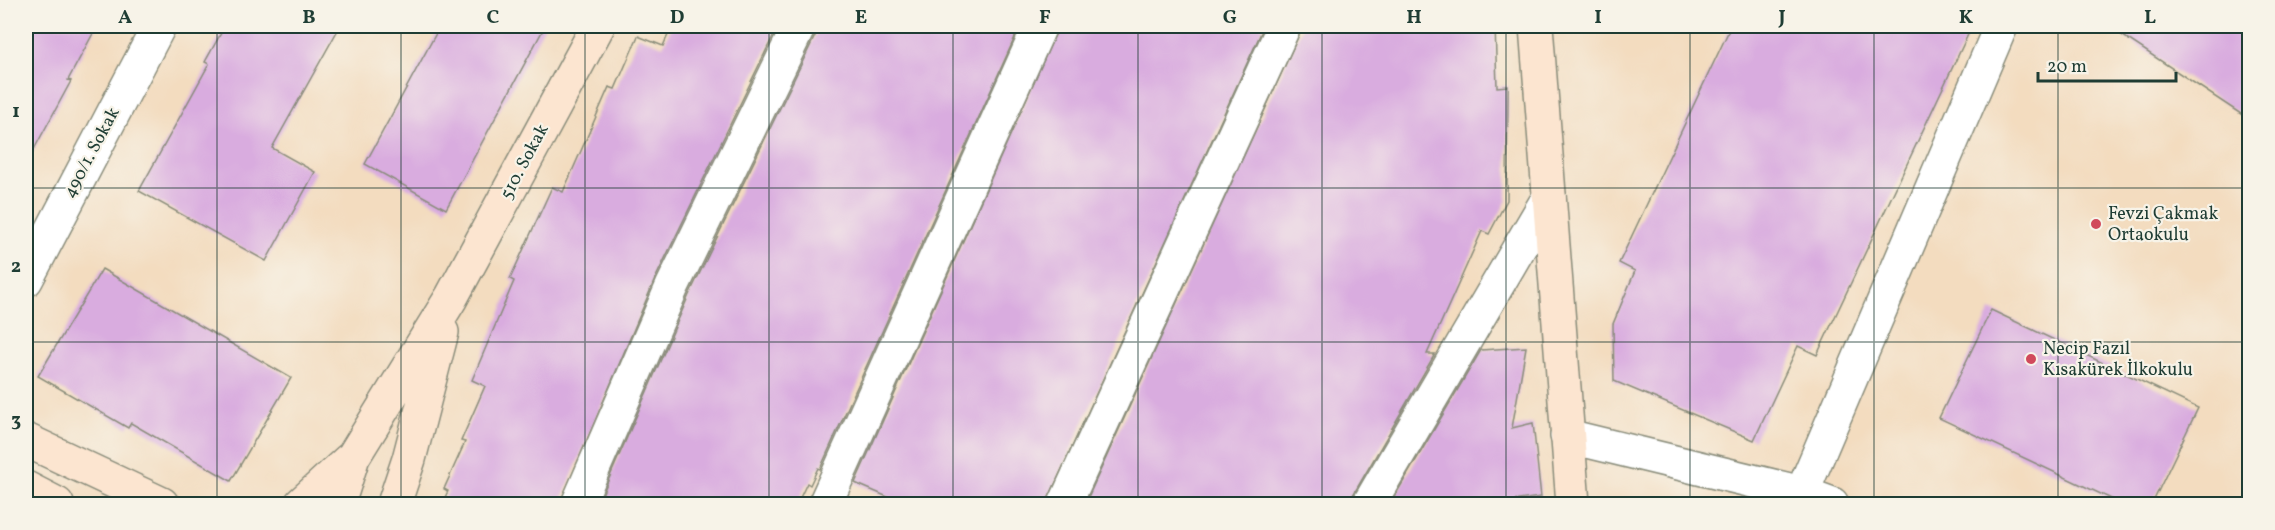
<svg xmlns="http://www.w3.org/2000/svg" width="2275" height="530" font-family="Vollkorn,serif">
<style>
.building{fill:#d9acdf}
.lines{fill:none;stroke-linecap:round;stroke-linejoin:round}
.street-casing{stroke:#898c7a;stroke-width:36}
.secondary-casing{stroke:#898c7a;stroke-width:36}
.street{stroke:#fff;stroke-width:33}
.secondary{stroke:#fce5d0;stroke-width:33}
.grid{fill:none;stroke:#1f3d34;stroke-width:1.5;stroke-opacity:0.55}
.poi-dot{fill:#d1495b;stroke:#f7f3e8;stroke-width:2}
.labels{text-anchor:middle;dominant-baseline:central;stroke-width:4.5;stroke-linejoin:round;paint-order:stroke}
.street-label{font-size:18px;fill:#1f3d34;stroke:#f7f3e8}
.poi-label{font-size:18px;fill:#1f3d34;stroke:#f7f3e8;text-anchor:start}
.neatline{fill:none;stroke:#1f3d34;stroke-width:2}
.grid-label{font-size:20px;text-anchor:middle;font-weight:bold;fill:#1f3d34}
</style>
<rect width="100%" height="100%" fill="#f7f3e8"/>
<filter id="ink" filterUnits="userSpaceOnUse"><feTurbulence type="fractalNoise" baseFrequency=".0167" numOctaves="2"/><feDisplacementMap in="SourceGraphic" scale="12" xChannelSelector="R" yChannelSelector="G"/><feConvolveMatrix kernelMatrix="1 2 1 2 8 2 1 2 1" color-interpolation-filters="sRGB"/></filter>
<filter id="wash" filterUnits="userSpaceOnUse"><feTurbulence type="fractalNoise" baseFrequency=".008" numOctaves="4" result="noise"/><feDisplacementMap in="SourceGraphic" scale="24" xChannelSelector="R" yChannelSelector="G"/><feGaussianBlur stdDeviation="1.35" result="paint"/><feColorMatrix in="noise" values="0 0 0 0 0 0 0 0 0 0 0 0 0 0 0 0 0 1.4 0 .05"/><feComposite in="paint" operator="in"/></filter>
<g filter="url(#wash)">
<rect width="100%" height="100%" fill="#f3dcbf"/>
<g id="blocks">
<!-- building -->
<path class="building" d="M26,26h71l-29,54 3,1 -45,83z
M225,26h115l-68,122 43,24 -49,89 -127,-70 70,-127 -4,-2z
M440,26h105l-99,183 -81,-45z
M672,26h106l-123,253 -95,225h-118l6,-13 -4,-2 21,-47 -4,-1 24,-55 -13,-6 42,-99 -4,-2 42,-92 11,5 46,-105 6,2 23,-53 25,10z
M818,26h202l-200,443 -2,-1 -8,17 -3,-2 -10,21h-199l91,-209 127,-261z
M1059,26h205l-218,478h-142l-49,-21z
M1303,26h192l2,61 11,-1 -1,114 -18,34 -7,-3 -55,123h8l-82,141 -3,9h-265z
M1731,26h241l-155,329 -19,-9 -44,94 -140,-59 -1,-57 22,-53 -16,-8z
M2108,26h142v94z
M102,269l189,109 -60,103 -100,-58 -3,5 -90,-52z
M1991,310l207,98 -46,96h-30l-183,-86z
M1526,347l-14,81 21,-5 8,74 -50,7h-101l91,-154z"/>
</g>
</g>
<g filter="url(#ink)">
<use href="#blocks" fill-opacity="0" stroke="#898c7a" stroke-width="1.5"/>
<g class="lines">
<defs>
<path id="street" d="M26,280l133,-254
M1567,436l235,57 30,11
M1802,493l199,-467
M578,504l94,-217 127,-261
M825,504l215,-478
M1065,504l219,-478
M1369,504l180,-307"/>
<path id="secondary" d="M1536,26l37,478
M26,440l136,64
M26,488l31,16
M301,504l48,-44
M338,504l15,-47 98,-159 147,-272
M394,504l15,-45 33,-127"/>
</defs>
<!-- street casing -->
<use href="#street" class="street-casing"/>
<!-- secondary casing -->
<use href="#secondary" class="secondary-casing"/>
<!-- street -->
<use href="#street" class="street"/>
<!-- secondary -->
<use href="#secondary" class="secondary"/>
</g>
</g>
<!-- grid -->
<path class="grid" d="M217,26v478M401,26v478M585,26v478M769,26v478M953,26v478M1138,26v478M1322,26v478M1506,26v478M1690,26v478M1874,26v478M2058,26v478M26,188h2224M26,342h2224"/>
<!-- markers -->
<g class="poi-dot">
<circle cx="2096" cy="224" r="6"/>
<circle cx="2031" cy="359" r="6"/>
</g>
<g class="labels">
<!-- street labels -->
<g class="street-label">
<text transform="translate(92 153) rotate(-62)">490/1. Sokak</text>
<text transform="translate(525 162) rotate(-62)">510. Sokak</text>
</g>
<!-- poi labels -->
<g class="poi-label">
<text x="2108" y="214">Fevzi Çakmak<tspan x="2108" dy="21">Ortaokulu</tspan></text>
<text x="2043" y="349">Necip Fazıl<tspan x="2043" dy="21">Kısakürek İlkokulu</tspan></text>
</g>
</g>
<!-- margin -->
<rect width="2275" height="530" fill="none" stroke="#f7f3e8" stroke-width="66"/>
<!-- scale -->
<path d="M2038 72v9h138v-9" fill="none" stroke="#1f3d34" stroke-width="3"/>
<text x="2047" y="72" font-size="18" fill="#1f3d34" stroke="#f7f3e8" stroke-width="4.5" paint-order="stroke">20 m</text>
<rect x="33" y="33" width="2209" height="464" class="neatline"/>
<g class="grid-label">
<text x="125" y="23">A</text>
<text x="309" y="23">B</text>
<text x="493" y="23">C</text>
<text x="677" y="23">D</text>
<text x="861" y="23">E</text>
<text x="1045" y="23">F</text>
<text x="1230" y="23">G</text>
<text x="1414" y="23">H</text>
<text x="1598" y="23">I</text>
<text x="1782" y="23">J</text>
<text x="1966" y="23">K</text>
<text x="2150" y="23">L</text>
<text x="16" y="117">1</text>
<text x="16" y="272">2</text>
<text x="16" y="426">3</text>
</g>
</svg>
